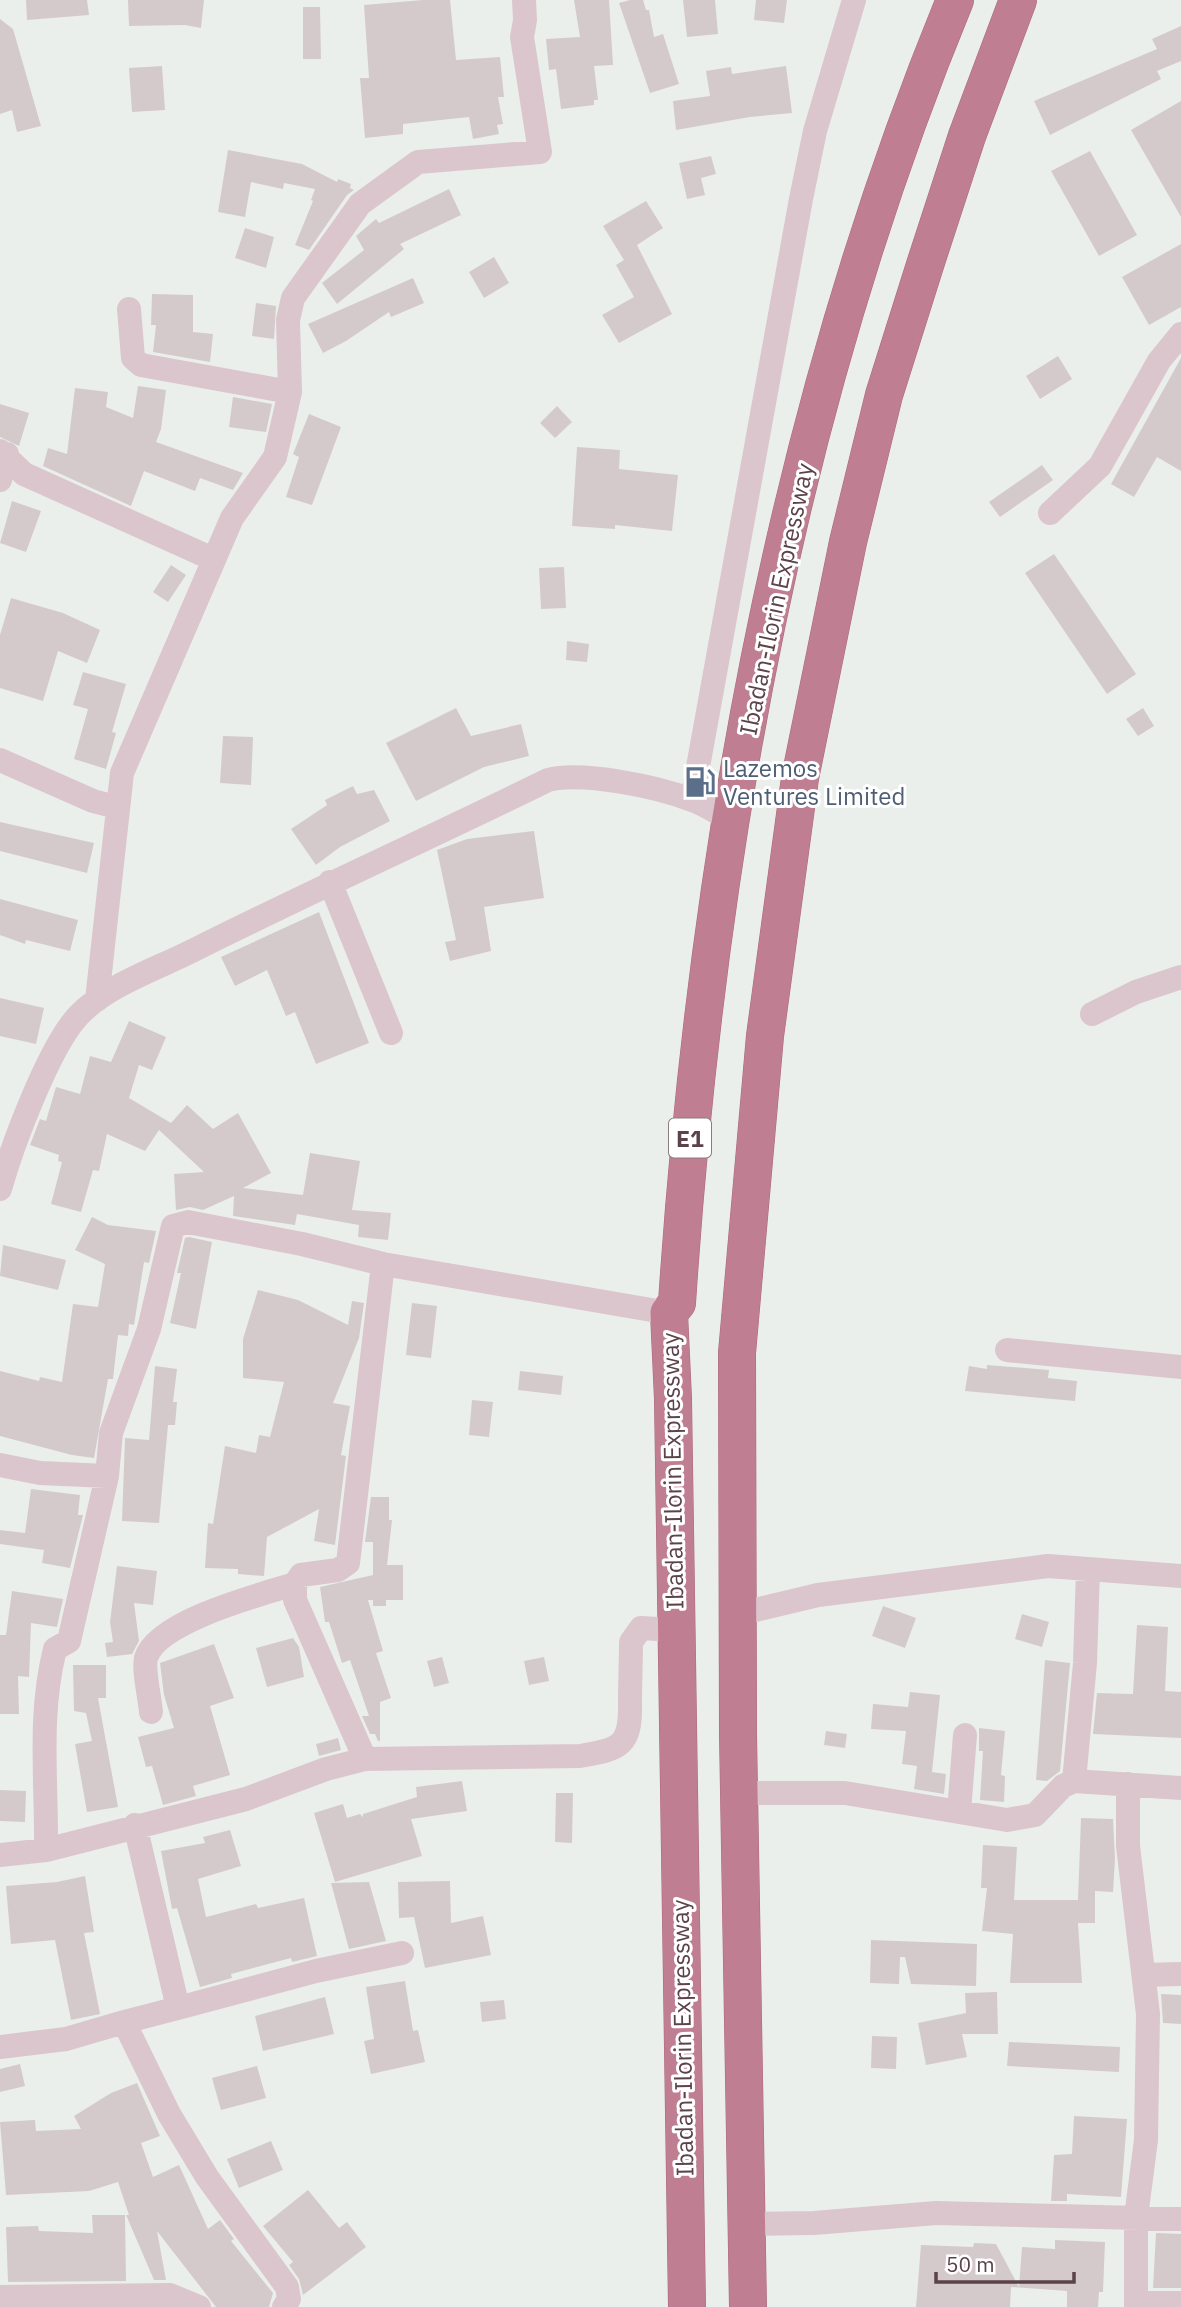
<svg xmlns="http://www.w3.org/2000/svg" width="1181" height="2307" font-family="'IBM Plex Sans',sans-serif">
<style>
.building{fill:#d4cacc}
.lines{fill:none;stroke-linecap:round;stroke-linejoin:round}
.highway-casing{stroke:#ac697d;stroke-width:38}
.minor{stroke:#dbc6ce;stroke-width:24}
.highway{stroke:#c07e92;stroke-width:37}
.labels{text-anchor:middle;dominant-baseline:central;stroke-width:6;stroke-linejoin:round;paint-order:stroke}
.shield{fill:#fff;stroke:#8c7b81;stroke-width:2}
.shield-label{font-size:23px;font-weight:bold;fill:#5b424b}
.street-label{font-size:24px;fill:#5b424b;stroke:#fff}
.service-label{font-size:24px;fill:#4e5e75;stroke:#fff;text-anchor:start}
</style>
<rect width="100%" height="100%" fill="#ebefec"/>
<!-- building -->
<path class="building" d="M26,0h61l2,15 -62,5z
M128,0h76l-3,28 -16,-3 -56,1z
M423,0h27l6,60 44,-3 4,40h-6l5,27 -6,1 2,9 -26,5 -4,-22 -66,7v10l-38,4 -5,-60h9l-5,-73z
M574,0h35l4,65 -19,1 4,34h-4v5l-33,4 -5,-40 -7,1 -3,-31 34,-2z
M630,0h13l3,10h3l5,27 9,-3 16,50 -29,9 -31,-90z
M683,0h32l3,34 -31,3z
M756,0h31l-3,23 -30,-3z
M303,7h17l1,52h-18z
M0,19l13,10 28,97 -24,6 -5,-22 -12,4z
M1181,26v35l-24,10 4,8 -111,56 -16,-34 123,-52 -5,-10z
M162,66l3,44 -33,2 -3,-44z
M786,66l6,47 -42,4 -74,13 -3,-29 37,-5 -4,-25 25,-4 1,7z
M1181,101v116l-50,-87z
M228,150l74,14 35,18 1,-3 13,5 -1,4 4,2 -7,5 -38,55 -14,-5 18,-44 -2,-1 4,-11 -31,-6 -1,6 -32,-7 -6,35 -27,-5z
M1090,151l47,84 -38,21 -48,-85z
M711,156l5,18 -15,4 4,17 -18,4 -8,-36z
M449,189l12,26 -61,29 4,5 -67,55 -15,-21 42,-33 -8,-14 20,-17 3,4z
M646,201l17,27 -26,17 35,69 -53,29 -17,-28 32,-18 -18,-32 8,-5 -21,-34z
M245,228l29,9 -8,31 -31,-10z
M1181,244v63l-32,18 -27,-48z
M494,257l15,26 -25,15 -15,-26z
M413,278l11,25 -33,14 -2,-5 -43,29 -23,12 -15,-29z
M152,294l41,1v37l20,2 -3,28 -57,-10 3,-27h-5z
M256,303l20,3 -2,33 -22,-3z
M1058,356l14,23 -32,20 -14,-23z
M1181,358v113l-24,-14 -23,40 -23,-13z
M138,386l28,4 -5,39 -5,13 87,31 -10,17 -33,-12 -5,13 -51,-20 -13,35 -88,-40 5,-18 19,6 8,-66 33,4 -2,15 27,11z
M233,397l39,7 -6,28 -37,-5z
M0,404l29,9 -10,33 -19,-9z
M557,406l15,16 -17,16 -15,-15z
M309,414l32,13 -29,78 -26,-8 13,-40 -6,-3z
M577,447l43,3 -1,19 59,6 -6,56 -57,-6v4l-43,-3z
M1042,465l11,15 -53,37 -11,-15z
M12,501l29,10 -15,41 -26,-9z
M1054,554l82,120 -29,20 -82,-121z
M171,565l15,10 -18,27 -15,-10z
M564,567l2,41 -25,1 -2,-41z
M11,598l52,15 37,17 -13,33 -29,-12 -15,50 -43,-13v-53z
M567,641l22,3 -2,18 -21,-2z
M83,672l43,12 -14,48 4,1 -10,36 -32,-10 14,-50 -15,-4z
M456,708l15,28 50,-12 8,32 -45,11 -68,34 -30,-58z
M1143,708l11,18 -16,10 -12,-17z
M223,736l30,1 -2,48 -31,-2z
M353,786l4,8 17,-4 16,31 -50,26 -24,18 -25,-36 36,-24 -2,-5z
M0,822l94,21 -7,30 -87,-22z
M534,831l10,67 -60,9 7,44 -41,10 -5,-19 11,-2 -19,-90 30,-11z
M0,899l78,21 -8,31 -44,-11 -1,4 -25,-9z
M319,912l50,131 -53,21 -21,-52 -9,4 -19,-46 -32,16 -14,-29z
M0,998l44,10 -8,36 -36,-8z
M129,1021l37,16 -14,33 -13,-5 -10,33 42,25 16,-18 26,24 25,-16 33,60 -28,15 60,7 7,-42 50,8 -8,49 39,3 -3,27 -30,-3 1,-12 -62,-11 -2,11 -62,-9 1,-20 -31,14 -13,-3 -14,3 -2,-36 30,-2 -45,-42 -14,21 -38,-17 -8,37 -6,-1 -12,42 -30,-8 11,-42 -4,-1 1,-6 -29,-10 10,-26 6,2 10,-34 24,7 10,-38 21,6z
M92,1217l16,8 48,6 -7,32 -5,-1 -10,63 -5,-1 -1,12 -10,-1 -5,44h-5l-14,79 -22,-3 -72,-19v-65l39,10 1,-4 22,5 11,-78 25,3 7,-43 -30,-14z
M189,1237l23,5 -16,87 -26,-6 11,-50h-4l8,-35z
M3,1245l63,15 -8,30 -58,-14z
M258,1290l40,10 50,25 4,-24 12,2 -5,35 -26,65 17,3 -9,49 5,1 -11,89 -21,-4 5,-32 -52,28 -3,39 -26,-2v-5l-33,-1 3,-45 5,1 12,-78 31,7 3,-18 11,2 14,-55 -41,-4v-39z
M412,1303l25,3 -6,52 -25,-3z
M987,1365l62,5 -1,8 29,3 -2,20 -110,-10 4,-25 18,3z
M155,1366l22,3 -4,33h4l-2,23h-7l-9,98 -37,-2 3,-83 24,2z
M520,1371l43,5 -2,19 -43,-5z
M472,1400l21,2 -4,35 -20,-2z
M31,1489l49,6 -2,20h5l-13,53 -28,-5 2,-13 -44,-6v-14l25,3z
M371,1497h18v23h3l-5,45h16v35h-17v6h-13v-6h-5l15,51 -7,2 15,45 -11,4v39h-2l-3,-7h-5l-8,-18h7l-19,-56 -8,3 -13,-41h-4l-5,-35 53,-12v-33h-8z
M117,1566l40,5 -4,34 -19,-2 5,38 -7,13 -25,3 -2,-14 8,-1 -3,-20z
M12,1591l51,8 -6,28 -26,-4 -2,54 -11,-1 1,38h-19v-79h6z
M883,1606l33,12 -11,30 -33,-12z
M1022,1614l27,8 -7,25 -27,-8z
M1137,1625l31,2 -3,64 16,1v46l-88,-4 4,-41 36,1z
M293,1638l6,9 5,30 -37,10 -11,-39z
M214,1644l20,54 -24,8 20,69 -37,11 3,10 -33,9 -11,-39 -6,1 -8,-30 36,-9 -10,-33 -4,-32z
M442,1657l7,26 -15,4 -7,-26z
M544,1657l5,24 -20,4 -5,-24z
M1045,1660l25,3 -10,108 -13,10 -11,-1z
M73,1665h33v33h-8l20,109 -31,5 -12,-68 17,-3 -6,-28 -12,-2z
M910,1692l30,3 -8,77 14,2 -2,20 -30,-5 3,-23 -15,-2 4,-33 -35,-2 2,-25 35,3z
M979,1728l26,3 -4,44 4,1 -1,26 -24,-2 3,-49h-4z
M826,1731l21,3 -2,14 -21,-3z
M338,1738l3,12 -22,6 -3,-12z
M462,1781l5,30 -56,8 11,37 -87,26 -21,-69 29,-9 4,14 13,-4 3,3v-3l54,-17 -1,-10z
M0,1790l26,1 -1,31 -25,-1z
M556,1793h17l-1,50 -17,-1z
M1081,1818l32,1 2,40 -2,33 -18,-1v32h-17l4,60h-72l3,-49 -31,-3 5,-43h-6l2,-43 34,2 -3,53h64z
M230,1830l11,36 -43,13 8,38 50,-13 2,4 46,-10 13,58 -25,6 -1,-4 -60,16 1,4 -32,9 -23,-79 -5,1 -11,-58 44,-8 -2,-6z
M85,1876l9,56 -10,1 16,81 -29,6 -16,-80 -44,4 -5,-58 51,-4z
M450,1881l1,42 32,-7 8,39 -66,13 -11,-51 -15,1 -1,-36z
M369,1882l17,59 -37,8 -18,-66z
M871,1940l106,4 -1,42 -65,-2 -6,-27h-5l-1,27 -29,-1z
M405,1981l8,50 5,-1 7,32 -54,12 -7,-33 10,-2 -8,-52z
M997,1992l1,42h-36l5,23 -41,8 -8,-42 48,-10 -1,-20z
M1161,1994l20,1v29l-18,-1z
M325,1997l9,37 -71,17 -8,-35z
M504,2000l2,19 -24,3 -2,-20z
M872,2036l25,1 -1,32 -25,-1z
M1009,2042l111,5 -1,25 -112,-6z
M20,2064l5,22 -25,6v-23z
M257,2066l9,32 -45,12 -9,-32z
M137,2083l23,53 -19,7 12,34 26,-12 29,64 12,-9 14,19 -3,2 42,52 -4,14h-53l-59,-76 9,49h-12l-28,-65h3l-11,-33 -29,9 -83,4 -6,-73 35,-2 1,11 45,-2 -7,-13 37,-23z
M1074,2116l53,3 -6,78 -54,-3v7h-16l3,-46 18,-1z
M271,2141l12,29 -44,18 -12,-29z
M308,2190l31,38 8,-6 19,25 -63,48 -4,-16 -10,-14 4,-3 -30,-36z
M92,2215h33l1,66 -118,1 -2,-55 32,-1 1,5 54,2z
M1156,2233l25,1v54h-28z
M1055,2240l50,2 -2,50h-4l-1,15h-31v-16l-56,-4 -1,20h-94l5,-62 52,2 1,-4 22,1 23,43 3,-40 33,2z"/>
<g class="lines">
<defs>
<path id="highway" d="M687,2307l-14,-908 -4,-86 8,-10c29,-442 108,-891 278,-1303
M748,2307l-10,-574 -1,-380 28,-317 35,-258 48,-236 36,-147 41,-130 42,-129 51,-136"/>
</defs>
<!-- highway casing -->
<use href="#highway" class="highway-casing"/>
<!-- minor -->
<path class="minor" d="M129,309l4,49 8,7 149,27
M0,451l24,23 189,85
M0,480l7,-26
M1050,513l50,-47 59,-105 22,-27
M0,760l93,41 23,6
M692,800l109,-601 14,-68 39,-131
M330,882l61,151
M97,1000l25,-227 110,-255 43,-61 15,-65 -2,-72 5,-22 67,-94 58,-42 122,-10 -18,-115 3,-17 -1,-20
M1092,1014l44,-22 45,-15
M0,1189c12,-43 49,-142 78,-173 30,-32 82,-48 120,-68 116,-58 234,-111 350,-168 35,-9 110,7 144,20 14,5 27,14 39,20
M1007,1350l174,17
M0,1465l40,8 67,3
M738,1614l80,-19 230,-29 133,10
M151,1712c-1,-13 -8,-43 -5,-54 11,-37 116,-64 149,-74
M365,1759l-70,-159v-16l6,-9 37,-5 10,-7 35,-299
M1074,1781l11,-118 3,-93
M1128,1784v62l20,168 -2,126 -10,77v90
M740,1793h105l162,27 28,-5 28,-29 11,-5 107,7
M959,1812l6,-77
M135,1825l43,183 138,-37 86,-18
M46,1850c1,-68 -8,-134 9,-201l14,-8 38,-165 4,-43 38,-104 24,-103 15,-4 114,22 81,20 286,49
M0,1855l46,-5 200,-51 80,-30 39,-10 215,-3c41,-7 51,-10 50,-54 0,-20 1,-40 1,-60l10,-14 34,2
M1144,1975l37,-1
M124,2022l54,-14
M0,2047l66,-8 58,-17 45,92 38,63 80,110 2,12 -5,8
M748,2224l66,-1 122,-10 245,6
M0,2297l170,-2 29,12
M1136,2303h45"/>
<!-- highway -->
<use href="#highway" class="highway"/>
</g>
<!-- icons -->
<defs>
<symbol id="fuel-bare" viewBox="-9 -9 18 18"><path d="M-5.5-6h7V0h2V4h1.3V-2.5L3-4.5l.8-.8L6-3V5H2.5V1h-1V6h-7ZM-4.2-4.7v3.2H.2V-4.7Z" fill="#5c6f8a" stroke="#fff" stroke-width="2.5" paint-order="stroke"/></symbol>
</defs>
<g fill-rule="evenodd">
<use href="#fuel-bare" x="678" y="760" width="44" height="44"/>
</g>
<g class="labels">
<!-- shield labels -->
<rect class="shield" x="669" y="1118.5" width="42" height="39" rx="5"/>
<g class="shield-label">
<text x="690" y="1138">E1</text>
</g>
<!-- street labels -->
<g class="street-label">
<text transform="translate(776 599) rotate(-78)">Ibadan-Ilorin Expressway</text>
<text transform="translate(672 1471) rotate(-91)">Ibadan-Ilorin Expressway</text>
<text transform="translate(682 2038) rotate(-91)">Ibadan-Ilorin Expressway</text>
</g>
<!-- service labels -->
<g class="service-label">
<text x="723" y="768">Lazemos<tspan x="723" dy="28">Ventures Limited</tspan></text>
</g>
</g>
<!-- scale -->
<path d="M936 2272v10h138v-10" fill="none" stroke="#5b424b" stroke-width="3.5"/>
<text x="946" y="2272" font-size="21" fill="#5b424b" stroke="#ffffff" stroke-width="5" paint-order="stroke">50 m</text>
</svg>
